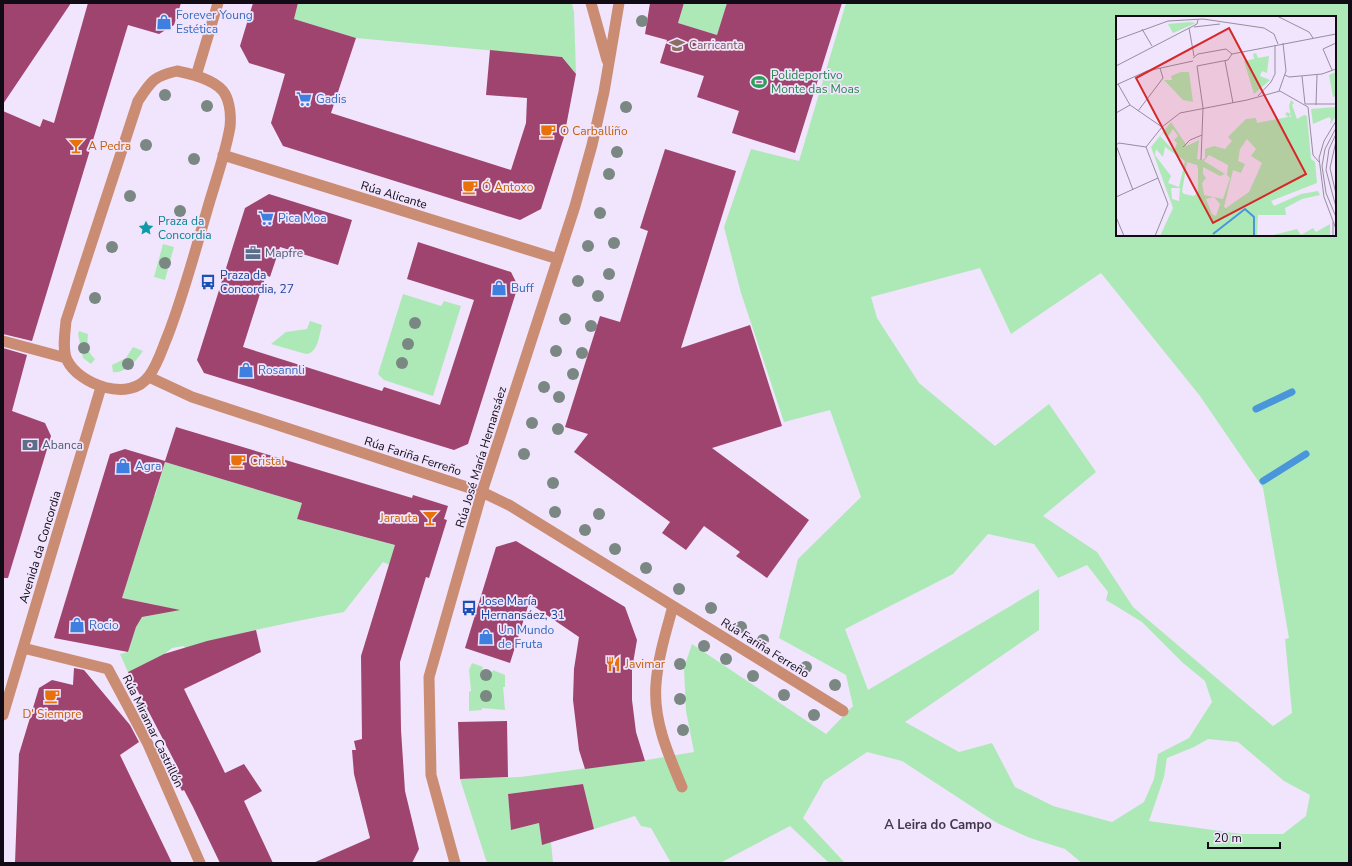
<svg xmlns="http://www.w3.org/2000/svg" width="1352" height="866" font-family="'Nunito Sans',sans-serif">
<style>
.green{fill:#ade9b6;fill-rule:evenodd}
.lines{fill:none;stroke-linecap:round;stroke-linejoin:round}
.stream{stroke:#4996db;stroke-width:7}
.building{fill:#9e446f}
.minor{stroke:#cb8c74;stroke-width:11}
.tree{fill:#7a8783}
.labels{text-anchor:middle;dominant-baseline:central;stroke-width:3.5;stroke-linejoin:round;paint-order:stroke}
.shop-label{font-size:12px;fill:#366cbe;stroke:#f1e4fd;text-anchor:start}
.education-label{font-size:12px;fill:#785e54;stroke:#f1e4fd;text-anchor:start}
.leisure-label{font-size:12px;fill:#27864d;stroke:#f1e4fd;text-anchor:start}
.food-label{font-size:12px;fill:#c56008;stroke:#f1e4fd;text-anchor:start}
.street-label{font-size:12px;fill:#100b15;stroke:#f1e4fd}
.culture-label{font-size:12px;fill:#0d838f;stroke:#f1e4fd;text-anchor:start}
.service-label{font-size:12px;fill:#4e5e75;stroke:#f1e4fd;text-anchor:start}
.transit-label{font-size:12px;fill:#164399;stroke:#f1e4fd;text-anchor:start}
.neighbourhood-label{font-size:13px;font-weight:bold;fill:#44364f;stroke:#f1e4fd}
.inset-river{fill:none;stroke:#4996db;stroke-width:2}
.inset-road{fill:none;stroke:#978da0;stroke-width:1}
.view{fill:#d62828;fill-opacity:0.15;stroke:#d62828;stroke-width:2}
.inset-edge{fill:none;stroke:#100b15;stroke-width:2}
</style>
<rect width="100%" height="100%" fill="#f1e4fd"/>
<!-- green -->
<path class="green" d="M298,3h274l2,9 2,62 -14,-17 -206,-19 -62,-19z
M684,3h43l-10,32 -39,-12z
M846,3h503v860h-267l-17,-14 -35,-11 -33,-15 -95,-62 -35,-9 -43,29 -21,37 42,45h-16l-39,-37 -70,37h-49l-20,-35 -10,-2 -6,-10 -41,13 -11,-45 -75,10 3,36 28,-7 3,21 9,-2 2,21h-66l-27,-84 60,-2 121,-16 53,-9 -8,-41 -2,-43 8,-24 134,90 27,-28 -7,-31 -67,-37 19,-79 63,-62 -31,-87 -46,12 -43,-129 -17,-66 27,-78 48,12zM1117,17h218v218h-218zM980,268l31,66 90,-61 99,123 63,92 26,150 -4,1 7,74 -19,13 -140,-119 -36,-55 -54,-36 53,-44 -47,-68 -54,42 -76,-63 -42,-65 -6,-21zM988,534l46,10 24,34 29,-13 21,27 -2,8 36,22 41,41 22,18 7,21 -23,36 -31,16 -4,25 -10,23 -32,20 -59,-16 -38,-19 -23,-44 -33,9 -54,-30 134,-92v-41l-171,101 -23,-61 108,-55zM1208,739l30,3 46,39 26,14 -4,21 -23,18h-42l-92,-13 15,-44 3,-19 27,-11z
M163,244l11,3 -9,33 -11,-3z
M403,294l38,12 3,-5 17,5 -28,90 -49,-16 -6,-6z
M310,321l12,4c-3,11 -4,28 -16,29l-35,-10 15,-12 21,-3z
M79,331l9,3c-1,10 -1,18 7,25l-4,5 -8,-6 -5,-24z
M133,347l10,4c-6,9 -18,23 -30,21l-1,-7 14,-7z
M165,462l137,41 -5,16 101,27 -6,20 -9,-4 -39,50c-54,10 -107,21 -159,36l-1,-2 -12,2 -9,7 -35,17 -8,-18 8,-2 8,-25 6,-10 16,-3 -1,-9 -35,-7 24,-76 -6,-30 15,4z
M472,663l11,4 -1,2 10,3 1,-2 12,5v12h-2l2,23 -23,-2v2l-13,1v-19l2,-1 -2,-21z"/>
<g class="lines">
<!-- stream -->
<path class="stream" d="M1256,409l36,-17
M1263,481l43,-27"/>
</g>
<!-- building -->
<path class="building" d="M3,3h68l-68,101z
M88,3h93l-7,22 -15,9 -31,-9 -96,316 -29,-7v-223l37,16 3,-8 11,4z
M253,3h45l-4,16 62,19 -25,75 180,57 15,-47 1,-25 -41,-3 4,-45 72,7 14,17 -12,63 -23,72 -21,11 -237,-74 -12,-23 14,-49 -36,-11 -9,-17z
M650,3h34l-6,20 39,12 10,-32h115l-47,150 -63,-20 7,-22 -42,-14 7,-21 -44,-13 7,-23 -22,-6z
M665,149l71,22 -55,177 69,-23 32,101 -70,22 97,72 -42,58 -31,-22 4,-4 -36,-26 -18,24 -24,-17 8,-11 -96,-70 14,-18 -23,-7 35,-111 20,6 28,-91 -8,-3z
M269,194l83,26 -14,45 -58,-18 -10,30 -4,-2 -23,72 139,44 2,-4 56,18 34,-105 -67,-21 11,-37 93,30 7,14 -50,158 -14,6 -250,-77 -7,-13 48,-152z
M3,348l24,7 -15,56 33,12 6,13 -43,142h-5z
M176,427l236,71 1,-3 35,11 -4,13 3,1 -18,58 -3,-1 -26,85 1,68 4,61 14,58 -7,14h-99l57,-25 -16,-64 -2,-24h4l-2,-9 8,-2 -1,-83 34,-111 -98,-26 5,-16 -137,-41 -43,136 58,12 -38,7 -6,10 -8,25 -74,-14 56,-184 15,-5 40,12z
M516,541l109,66 12,33 -5,29v31l4,32 9,29 -60,8 -6,-19 -6,-50 1,-31 5,-32 -50,-34 -19,60 -45,-15 31,-101z
M256,630l5,22 -77,37 41,84 19,-9 18,27 -18,10 29,62h-53l-27,-56 -9,-17 -2,1 -9,-17 6,-4 -51,-98 36,-18 43,-13z
M74,668l10,2 46,55 9,17 -19,13 52,108h-157l4,-109 20,-66 13,-8 21,5z
M507,721l1,56 -48,2 -2,-57z
M583,784l11,45 -52,16 -3,-22 -28,7 -3,-36z"/>
<g class="lines">
<!-- minor -->
<path class="minor" d="M591,3l16,57
M177,71c15,3 40,9 48,23 5,9 6,23 5,33 -5,29 -16,58 -24,87 -12,41 -23,82 -38,121 -6,14 -10,29 -19,41 -19,27 -70,9 -82,-16 -5,-11 -2,-27 -1,-39l72,-220c13,-20 16,-25 39,-30z
M196,76l22,-73
M223,155l335,104
M3,341l63,17
M149,377l43,20 290,95 27,13 334,206
M673,606c-7,26 -15,51 -17,78 -3,36 12,70 26,103
M23,648l85,21 40,75 52,119
M3,715l98,-328
M455,863l-24,-88 -2,-98 53,-185 93,-286 17,-61 12,-53 15,-89"/>
</g>
<!-- trees -->
<g class="tree">
<circle cx="642" cy="21" r="6"/>
<circle cx="165" cy="95" r="6"/>
<circle cx="207" cy="106" r="6"/>
<circle cx="626" cy="107" r="6"/>
<circle cx="146" cy="145" r="6"/>
<circle cx="617" cy="152" r="6"/>
<circle cx="194" cy="159" r="6"/>
<circle cx="609" cy="174" r="6"/>
<circle cx="130" cy="196" r="6"/>
<circle cx="180" cy="211" r="6"/>
<circle cx="600" cy="213" r="6"/>
<circle cx="614" cy="243" r="6"/>
<circle cx="588" cy="246" r="6"/>
<circle cx="112" cy="247" r="6"/>
<circle cx="165" cy="263" r="6"/>
<circle cx="609" cy="274" r="6"/>
<circle cx="578" cy="281" r="6"/>
<circle cx="598" cy="296" r="6"/>
<circle cx="95" cy="298" r="6"/>
<circle cx="565" cy="319" r="6"/>
<circle cx="415" cy="323" r="6"/>
<circle cx="591" cy="326" r="6"/>
<circle cx="408" cy="344" r="6"/>
<circle cx="84" cy="348" r="6"/>
<circle cx="556" cy="351" r="6"/>
<circle cx="582" cy="353" r="6"/>
<circle cx="402" cy="363" r="6"/>
<circle cx="128" cy="364" r="6"/>
<circle cx="573" cy="374" r="6"/>
<circle cx="544" cy="387" r="6"/>
<circle cx="559" cy="397" r="6"/>
<circle cx="532" cy="423" r="6"/>
<circle cx="558" cy="429" r="6"/>
<circle cx="524" cy="454" r="6"/>
<circle cx="553" cy="483" r="6"/>
<circle cx="555" cy="512" r="6"/>
<circle cx="599" cy="514" r="6"/>
<circle cx="585" cy="530" r="6"/>
<circle cx="615" cy="549" r="6"/>
<circle cx="646" cy="568" r="6"/>
<circle cx="679" cy="589" r="6"/>
<circle cx="711" cy="608" r="6"/>
<circle cx="741" cy="627" r="6"/>
<circle cx="763" cy="640" r="6"/>
<circle cx="704" cy="646" r="6"/>
<circle cx="726" cy="659" r="6"/>
<circle cx="680" cy="664" r="6"/>
<circle cx="806" cy="667" r="6"/>
<circle cx="486" cy="675" r="6"/>
<circle cx="753" cy="676" r="6"/>
<circle cx="835" cy="685" r="6"/>
<circle cx="784" cy="695" r="6"/>
<circle cx="486" cy="696" r="6"/>
<circle cx="680" cy="699" r="6"/>
<circle cx="814" cy="715" r="6"/>
<circle cx="683" cy="730" r="6"/>
</g>
<!-- icons -->
<defs>
<symbol id="shop-bare" viewBox="-9 -9 18 18"><path d="M-5-2.5h2.3a2.7 3.5 0 0 1 5.4 0H5L5.5 6h-11ZM-1.5-2.5h3a1.5 2.3 0 0 0-3 0Z" fill="#3f7fe0" stroke="#f1e4fd" stroke-width="2.5" paint-order="stroke"/></symbol>
<symbol id="school-bare" viewBox="-9 -9 18 18"><path d="M0-5L7-2L0 1L-7-2ZM-4 1L0 2.5L4 1V4Q0 6-4 4Z" fill="#8d6e63" stroke="#f1e4fd" stroke-width="2.5" paint-order="stroke"/></symbol>
<symbol id="stadium-bare" viewBox="-9 -9 18 18"><path d="M0-5a6.5 5 0 1 0 0 10a6.5 5 0 1 0 0-10ZM-3.5-1.8h7v3.6h-7Z" fill="#2e9e5b" stroke="#f1e4fd" stroke-width="2.5" paint-order="stroke"/></symbol>
<symbol id="supermarket-bare" viewBox="-9 -9 18 18"><path d="M-6-5.5h2.5l.6 2H6L4.5 2H-2.5L-4.4-4H-6ZM-1.5 3.2a1.3 1.3 0 1 0 .1 0ZM3 3.2a1.3 1.3 0 1 0 .1 0Z" fill="#3f7fe0" stroke="#f1e4fd" stroke-width="2.5" paint-order="stroke"/></symbol>
<symbol id="cafe-bare" viewBox="-9 -9 18 18"><path d="M-5.5-4.5H6V0H3Q3 3.5 0 3.5H-2.5Q-5.5 3.5-5.5 0ZM3-3.2v2h1.7v-2ZM-6 4.5H4V6H-6Z" fill="#e8710a" stroke="#f1e4fd" stroke-width="2.5" paint-order="stroke"/></symbol>
<symbol id="bar-bare" viewBox="-9 -9 18 18"><path d="M-6-5H6L.8 .8V4.5H3.5V6h-7V4.5H-.8V.8Z" fill="#e8710a" stroke="#f1e4fd" stroke-width="2.5" paint-order="stroke"/></symbol>
<symbol id="sight-bare" viewBox="-9 -9 18 18"><path d="M0-6L1.8-2.2L6-1.7L2.9 1.2L3.7 5.4L0 3.3L-3.7 5.4L-2.9 1.2L-6-1.7L-1.8-2.2Z" fill="#0f9aa8" stroke="#f1e4fd" stroke-width="2.5" paint-order="stroke"/></symbol>
<symbol id="office-bare" viewBox="-9 -9 18 18"><path d="M-6-3h4V-5.5h4V-3h4V5H-6ZM-1-4.5V-3h2v-1.5ZM-6 0V1H6V0Z" fill="#5c6f8a" stroke="#f1e4fd" stroke-width="2.5" paint-order="stroke"/></symbol>
<symbol id="bus-bare" viewBox="-9 -9 18 18"><path d="M-5-6H5V4H4V6H2V4H-2V6H-4V4H-5ZM-3.5-4V0h7V-4ZM-3.5 1.2v1.5H-2V1.2ZM2 1.2v1.5H3.5V1.2Z" fill="#1a4fb4" stroke="#f1e4fd" stroke-width="2.5" paint-order="stroke"/></symbol>
<symbol id="bank-bare" viewBox="-9 -9 18 18"><path d="M-6-4H6V4H-6ZM0-2.3a2.3 2.3 0 1 0 0 4.6a2.3 2.3 0 1 0 0-4.6Z" fill="#5c6f8a" stroke="#f1e4fd" stroke-width="2.5" paint-order="stroke"/></symbol>
<symbol id="restaurant-bare" viewBox="-9 -9 18 18"><path d="M-5-6h1v4h1v-4h1v4h1v-4h1v5L-1.5 .5V6h-2V.5L-5-1ZM5-6V6H3V1.5H1.5Q1.5-4 5-6Z" fill="#e8710a" stroke="#f1e4fd" stroke-width="2.5" paint-order="stroke"/></symbol>
</defs>
<g fill-rule="evenodd">
<use href="#shop-bare" x="153" y="11" width="22" height="22"/>
<use href="#school-bare" x="666" y="34" width="22" height="22"/>
<use href="#stadium-bare" x="748" y="71" width="22" height="22"/>
<use href="#supermarket-bare" x="293" y="88" width="22" height="22"/>
<use href="#cafe-bare" x="537" y="120" width="22" height="22"/>
<use href="#bar-bare" x="65" y="135" width="22" height="22"/>
<use href="#cafe-bare" x="459" y="176" width="22" height="22"/>
<use href="#supermarket-bare" x="255" y="207" width="22" height="22"/>
<use href="#sight-bare" x="135" y="217" width="22" height="22"/>
<use href="#office-bare" x="242" y="242" width="22" height="22"/>
<use href="#bus-bare" x="197" y="271" width="22" height="22"/>
<use href="#shop-bare" x="488" y="277" width="22" height="22"/>
<use href="#shop-bare" x="235" y="359" width="22" height="22"/>
<use href="#bank-bare" x="19" y="434" width="22" height="22"/>
<use href="#cafe-bare" x="227" y="450" width="22" height="22"/>
<use href="#shop-bare" x="112" y="455" width="22" height="22"/>
<use href="#bar-bare" x="419" y="507" width="22" height="22"/>
<use href="#bus-bare" x="458" y="597" width="22" height="22"/>
<use href="#shop-bare" x="66" y="614" width="22" height="22"/>
<use href="#shop-bare" x="475" y="626" width="22" height="22"/>
<use href="#restaurant-bare" x="602" y="653" width="22" height="22"/>
<use href="#cafe-bare" x="41" y="685" width="22" height="22"/>
</g>
<g class="labels">
<!-- shop labels -->
<g class="shop-label">
<text x="176" y="15">Forever Young<tspan x="176" dy="14">Estética</tspan></text>
<text x="316" y="99">Gadis</text>
<text x="278" y="218">Pica Moa</text>
<text x="511" y="288">Buff</text>
<text x="258" y="370">Rosannli</text>
<text x="135" y="466">Agra</text>
<text x="89" y="625">Rocio</text>
<text x="498" y="630">Un Mundo<tspan x="498" dy="14">de Fruta</tspan></text>
</g>
<!-- education labels -->
<g class="education-label">
<text x="689" y="45">Carricanta</text>
</g>
<!-- leisure labels -->
<g class="leisure-label">
<text x="771" y="75">Polideportivo<tspan x="771" dy="14">Monte das Moas</tspan></text>
</g>
<!-- food labels -->
<g class="food-label">
<text x="560" y="131">O Carballiño</text>
<text x="88" y="146">A Pedra</text>
<text x="482" y="187">Ó Antoxo</text>
<text x="250" y="461">Cristal</text>
<text x="418" y="518" text-anchor="end">Jarauta</text>
<text x="625" y="664">Javimar</text>
<text x="52" y="714" text-anchor="middle">D' Siempre</text>
</g>
<!-- street labels -->
<g class="street-label">
<text transform="translate(394 195) rotate(17)">Rúa Alicante</text>
<text transform="translate(413 456) rotate(18)">Rúa Fariña Ferreño</text>
<text transform="translate(481 457) rotate(-73)">Rúa José María Hernansáez</text>
<text transform="translate(40 547) rotate(-73)">Avenida da Concordia</text>
<text transform="translate(765 648) rotate(32)">Rúa Fariña Ferreño</text>
<text transform="translate(153 731) rotate(64)">Rúa Miramar Castrillón</text>
</g>
<!-- culture labels -->
<g class="culture-label">
<text x="158" y="221">Praza da<tspan x="158" dy="14">Concordia</tspan></text>
</g>
<!-- service labels -->
<g class="service-label">
<text x="265" y="253">Mapfre</text>
<text x="42" y="445">Abanca</text>
</g>
<!-- transit labels -->
<g class="transit-label">
<text x="220" y="275">Praza da<tspan x="220" dy="14">Concordia, 27</tspan></text>
<text x="481" y="601">Jose María<tspan x="481" dy="14">Hernansáez, 31</tspan></text>
</g>
<!-- neighbourhood labels -->
<g class="neighbourhood-label">
<text x="938" y="825">A Leira do Campo</text>
</g>
</g>
<!-- overview -->
<g transform="translate(1116 16)">
<rect width="220" height="220" fill="#f1e4fd"/>
<path d="M74,6l6,1 -23,10 -5,-9zM140,37l2,5 11,-2 -2,17 -5,-2 -2,5 10,4 -16,14 -10,-33 10,-2 -1,-5zM65,56h8l4,30 -10,-2 -19,-20h8l-1,-4zM220,56v24l-3,1 -4,-22zM175,84l3,3 -2,2 5,14 7,-4 3,1 4,43 4,3 2,21 -46,18 3,5 27,-12 17,-3 2,4 -18,4 -17,9 1,7h-28l-1,21h-97l13,-28 -22,-61 20,-25 16,24 12,-6 -2,19 5,1 3,-2v-9l9,-3 11,3 7,-8 -4,-4 18,-18 10,-1 1,5 31,-6 -3,-3 2,-2 4,2 -2,3h2l-2,-11zM57,113l5,7 -4,4 3,3 -3,8 -14,-15 3,-3 4,5zM131,123l9,10 -5,7 11,7 -13,29 -23,16 -2,-1 9,-37 8,3 4,-9 -7,-3 2,-12zM49,131l20,14 -6,26 -11,-4 3,-7 -16,-21 1,-6 7,8zM93,139l19,10 -1,10 3,3 -7,21 -19,-4 -2,-12 4,-5 -3,-4v-7l17,9 5,-2 -21,-13zM71,146l10,3 1,4v23l-4,4 -10,-2 -2,-2zM55,172h9l-1,13 -7,-2zM98,181l6,7 -4,12 -4,-2 -6,-15zM220,91v9l-6,9 1,-6 -2,-2 -16,7 -2,-15zM214,208v12h-61l28,-7 4,6 12,-7 3,4z" fill="#ade9b6" fill-rule="evenodd"/>
<path class="inset-river" d="M97,218l32,-25 9,8v19"/>
<path class="inset-road" d="M161,0l32,16 4,6M78,11l26,-3M73,12l5,28M26,13l10,17M0,24l52,-19 35,-2 61,9 10,6 4,10M116,38l104,-20M77,42l5,-4 28,-5 6,5M109,45l8,42M0,50l81,-42 1,-4M81,50l6,42 -2,52M81,50l31,-6 4,-6M216,54l-9,-21 13,-6M169,59l4,2 33,-3 14,-5M186,60l3,28M2,68l12,21M0,69l31,-14 46,-10M163,75l7,-20 -3,-28M142,80l13,-14 4,-8v-29M189,88h31M200,89l1,-30M22,95l25,-33 -3,-10M0,97v32l17,45M0,97l14,-8 32,22M220,105l-12,20 -5,17 5,39 12,32M220,112l-11,21 -3,17 4,27 10,24M220,118l-7,15 -3,21 10,37M220,125l-6,27 6,26M0,129l3,-2 27,4M30,131l16,-20 18,-14 67,-13 33,-9 28,16 5,48 6,7M30,131l22,57 -13,32M67,131l7,-7 12,-5M0,181l42,-19M0,201l8,19M217,220v-14"/>
<path class="view" d="M113,12l77,146 -93,49 -77,-145z"/>
<rect width="220" height="220" class="inset-edge"/>
</g>
<!-- border -->
<rect width="1352" height="866" fill="none" stroke="#100b15" stroke-width="8"/>
<!-- scale -->
<path d="M1208 842v6h72v-6" fill="none" stroke="#100b15" stroke-width="2"/>
<text x="1214" y="842" font-size="12" fill="#100b15" stroke="#f1e4fd" stroke-width="3" paint-order="stroke">20 m</text>
</svg>
